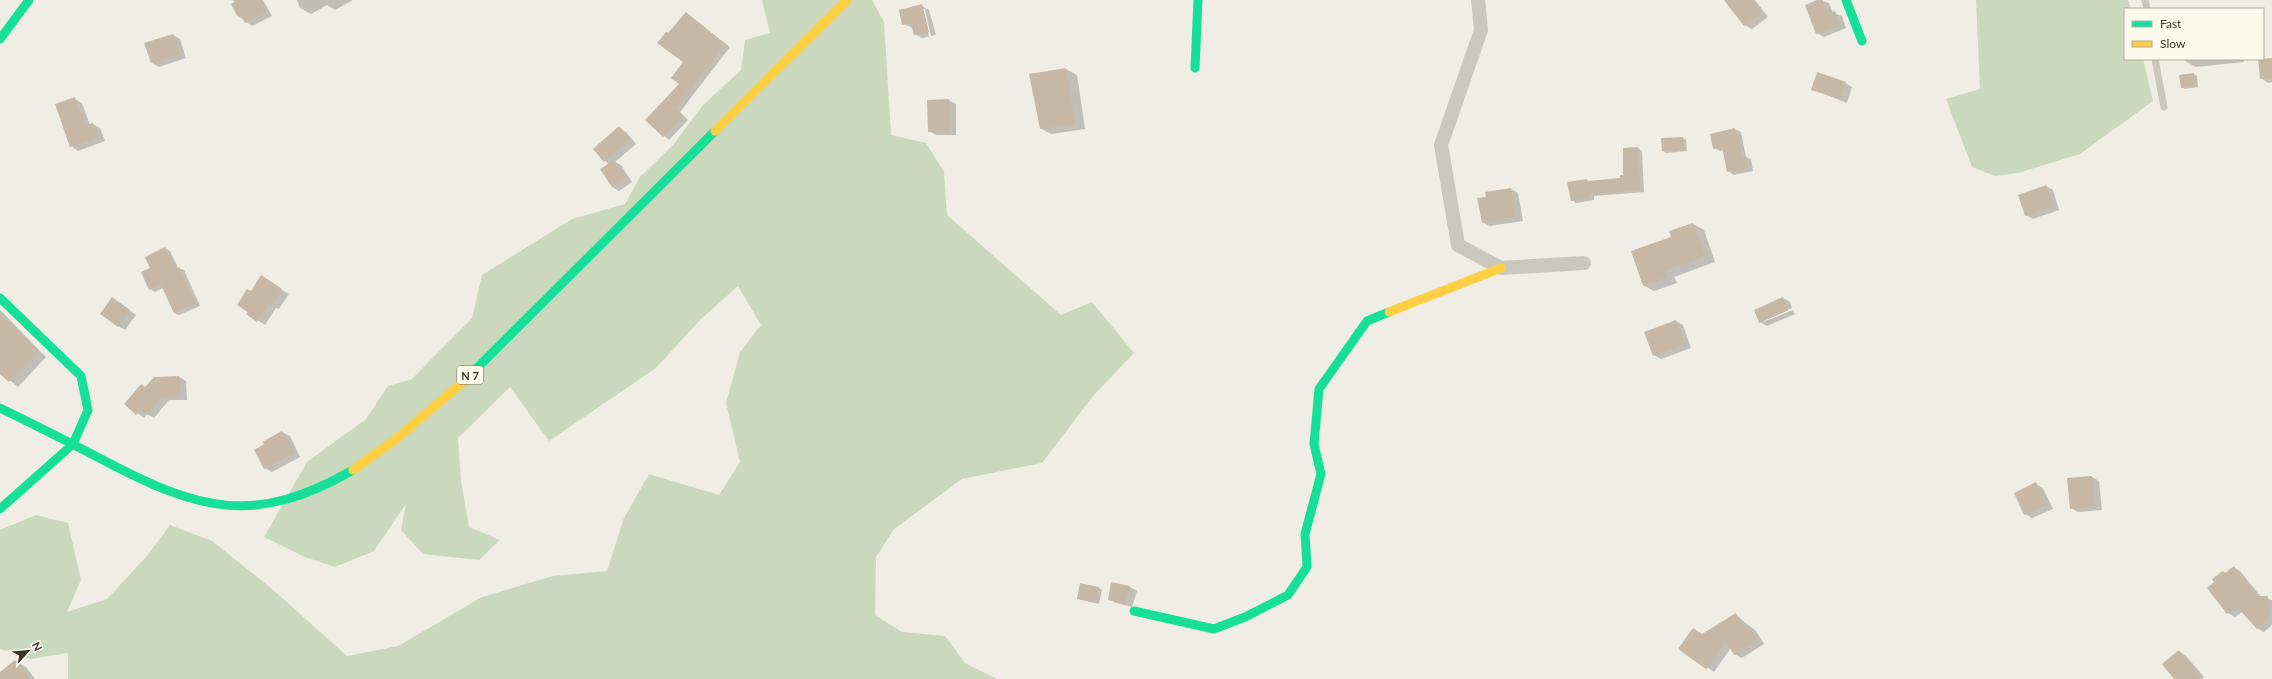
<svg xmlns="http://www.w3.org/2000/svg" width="2272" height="679" font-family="Lato,sans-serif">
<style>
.green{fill:#cad8bd}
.shadow{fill:#0003;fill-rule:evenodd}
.building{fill:#c6b8a4}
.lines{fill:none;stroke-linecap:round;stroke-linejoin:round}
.lane{stroke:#cac7bc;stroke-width:7}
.street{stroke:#cac7bc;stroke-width:14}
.fast{stroke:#16e098;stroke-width:9}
.slow{stroke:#ffcf43;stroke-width:9}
.labels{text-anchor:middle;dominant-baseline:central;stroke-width:3.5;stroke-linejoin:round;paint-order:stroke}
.shield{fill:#fcfaec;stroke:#767064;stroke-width:1}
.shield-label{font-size:11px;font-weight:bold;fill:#3c352a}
</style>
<rect width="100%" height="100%" fill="#f0eee4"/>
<!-- green -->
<path class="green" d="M762,0h110l12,22 7,113 35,8 18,29 3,43 114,100 31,-13 42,51 -41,43 -51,67 -80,16 -68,50 -18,28 -1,58 27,17 43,4 20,27 32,16h-929v-26l-37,6 -31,-10v-119l36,-15 32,8 13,57 -14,32 40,-13 40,-43 23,-31 42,16 59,47 76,68 51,-10 84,-49 71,-21 54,-5 17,-53 25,-44 70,21 21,-33 -14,-59 14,-51 21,-27 -23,-39 -38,34 -44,48 -107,73 -39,-54 -52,51 3,43 8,46 31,13 -21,20 -56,-6 -22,-24 5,-26 -32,47 -39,16 -30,-10 -41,-20 43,-75 59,-43 22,-33 24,-7 60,-61 10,-43 90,-56 53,-15 15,-27 33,-32 30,-40 38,-35 4,-30 25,-7z
M1976,0h152l3,9h-6v50h18l10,42 -73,53 -62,19 -23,3 -23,-9 -26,-68 34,-10z"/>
<!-- shadow -->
<path class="shadow" d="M233,0h30l9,16 -20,10 -14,-10 -6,-12 3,-1z
M297,0h56l-18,10 -8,-5 -16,9 -11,-6z
M1726,0h29l13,17 -16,12 -7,-4z
M1820,0l9,3 4,10 9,3 4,12 -22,9 -7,-4z
M922,6l7,4 7,25 -14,3 -7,-4 -2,-6 -10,-4zM923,9h2l6,27 -2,1z
M686,13l44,34 -50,65 8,8 -19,20 -23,-20 34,-36 4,-22 -15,-28z
M173,35l7,4 6,19 -27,9 -7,-4z
M2185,59h58l1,3 -48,5 -11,-6z
M2272,59v23l-4,1 -7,-5z
M1066,69l11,6 8,54 -34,5 -11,-6z
M2193,74l4,2 1,11 -13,2 -4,-2z
M1845,83l7,4 -5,16 -35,-14z
M75,99l7,4 8,22 3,-1 7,4 5,13 -27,10 -7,-5z
M949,100l7,4v31h-20l-7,-4z
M619,128l7,4 10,12 -21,18 6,3 11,17 -13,9 -7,-4 -3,-23 -4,-3z
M1735,129l6,3 5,25 5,2 2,12 -19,4 -6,-4 -4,-21 -4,1 -6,-3 -3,-13z
M1683,138l3,2 1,11 -21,2 -3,-2z
M1638,148l4,3 2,41 -50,4v4l-18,3 -4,-3 15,-20 4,2 30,-3z
M2046,186l7,4 6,20 -26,9 -7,-4z
M1511,189l7,4 5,28 -33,5 -8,-4 5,-24z
M1693,224l11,6 11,32 -41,15 3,6 -23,8 -11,-6 29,-47z
M165,248l5,3 8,17 6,2 16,36 -21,9 -5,-2 -11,-25 -8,4 -5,-3 1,-20z
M268,281l21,13 -10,15 -3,-1 -11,17 -18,-11 4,-22z
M112,298l24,17 -11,15 -7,-4z
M1783,298l7,4 2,6 -29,12v2l30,-12 2,4 -28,12 -7,-4z
M0,310l46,47 -28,30 -18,-15z
M1676,321l7,4 8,23 -30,11 -7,-4z
M179,377l7,4 1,19h-18l-15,18 -7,-4 -3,4 -19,-14z
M282,432l8,4 10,21 -28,15 -7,-4z
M2092,477l7,4 3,29 -24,2 -7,-4z
M2036,484l7,4 10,21 -21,9 -7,-4z
M2234,567l7,5 20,25 11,3v25l-8,7 -7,-4 -15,-16 -7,5 -7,-4 -12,-31 7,-10 3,2z
M1112,583l18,4 7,4 -5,16 -16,-4 -7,-4z
M1099,588l3,2 -3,14 -20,-5z
M1736,615l20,16 8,13 -22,14 -8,-4 -3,-6 -17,24 -34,-23z
M2179,651l7,5 18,21 -2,2h-27z
M15,661l11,6 9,12h-35v-5z"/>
<!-- building -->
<path class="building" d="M238,0h21l7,12 -21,11 -5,-8 -3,1 -6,-12z
M1724,0h28l10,12 -18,14z
M1817,0h6l5,14 7,-3 5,14 -24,9 -11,-29z
M922,4l7,28 -15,3 -3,-12 -9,2 -3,-15z
M686,12l39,32 -50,65 8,7 -20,21 -18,-17 34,-36 -8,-6 12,-16 -26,-19 9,-11 2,1z
M173,34l7,20 -29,9 -7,-20z
M2272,58v20l-12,1 -2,-20z
M1066,68l9,56 -35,5 -11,-55z
M1817,72l29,10 -6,17 -29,-9z
M2194,73l1,13 -14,2 -2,-13z
M75,97l10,29 8,-3 5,14 -28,10 -15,-43z
M949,99l1,33h-22l-1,-32z
M619,126l11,13 -26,23 -11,-13z
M1735,128l7,28 3,-1 3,13 -21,4 -5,-25 -9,2 -3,-15z
M1683,137l1,13 -22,1 -1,-13z
M1638,147l2,43 -50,4v3l-19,4 -4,-19 20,-3v2l33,-3v-3h3v-27z
M614,160l12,18 -14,9 -12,-18z
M2046,185l7,21 -28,10 -7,-21z
M1511,188l5,29 -34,6 -5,-25 9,-1 -1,-5z
M1693,223l12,33 -41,15 3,6 -24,9 -12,-35 40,-14 -2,-6z
M165,247l11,21 3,-1 17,36 -22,10 -13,-28 -12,5 -8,-18 9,-4 -5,-11z
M261,275l21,14 -11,17 -3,-2 -11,18 -11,-8 2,-2 -11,-7 10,-16 4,2z
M112,297l18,13 -12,17 -18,-13z
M1783,297l6,13 -30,13 -5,-13z
M0,314l38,37 -29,31 -9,-8z
M1676,320l9,24 -32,12 -9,-24z
M179,376l1,20 -19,1 -14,18 -6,-6 -5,6 -12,-11 17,-20 4,3 9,-10z
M282,431l12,22 -30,16 -10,-19 10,-6 -2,-2z
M2092,476l3,30 -25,3 -3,-31z
M2036,482l10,23 -22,10 -10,-22z
M2234,566l23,30h11l1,22 -12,11 -20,-22 -10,7 -20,-26 7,-6 -2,-3 11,-8 2,2z
M1111,582l19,4 -5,18 -17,-4z
M1080,583l19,4 -3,16 -19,-4z
M1736,613l9,15 4,-2 8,14 -23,15 -8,-14 -20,28 -28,-20 15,-21 9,6z
M2179,650l24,29h-29l-12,-15z
M15,660l15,19h-30v-7z"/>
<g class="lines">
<!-- lane -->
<path class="lane" d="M2145,0l2,9
M2155,59l9,48"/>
<!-- street -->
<path class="street" d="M1478,0l3,30 -40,115 17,100 43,23 83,-5"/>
<!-- fast -->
<path class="fast" d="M1846,0l16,41
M0,39l29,-39
M1195,68l3,-68
M0,298l81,78 7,34 -15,34 -73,65
M463,382l252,-251
M0,408c35,17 69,34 103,52 95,50 151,67 250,10
M1134,611l80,18 31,-12 43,-22 19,-28 -2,-33 16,-60 -7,-30 5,-55 48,-68 22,-9"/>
<!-- slow -->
<path class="slow" d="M715,131l132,-131
M1389,312l112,-44
M353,470l43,-31 67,-57"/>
</g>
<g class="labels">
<!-- shield labels -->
<rect class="shield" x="457" y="366" width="26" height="18" rx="3"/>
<g class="shield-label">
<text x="470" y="375">N 7</text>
</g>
</g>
<!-- legend -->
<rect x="2124" y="8" width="140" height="52" fill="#fcfaec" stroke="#afab9e"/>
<rect x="2132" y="21" width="20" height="6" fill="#16e098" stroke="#afab9e"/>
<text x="2160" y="28" font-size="12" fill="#3c352a">Fast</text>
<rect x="2132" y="41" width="20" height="6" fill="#ffcf43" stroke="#afab9e"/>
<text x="2160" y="48" font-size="12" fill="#3c352a">Slow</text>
<!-- north arrow -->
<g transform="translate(28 651) rotate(63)" stroke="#fcfaec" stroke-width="3" paint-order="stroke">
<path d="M0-3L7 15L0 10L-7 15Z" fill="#3c352a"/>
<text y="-6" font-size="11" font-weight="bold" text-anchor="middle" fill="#3c352a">N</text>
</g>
</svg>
